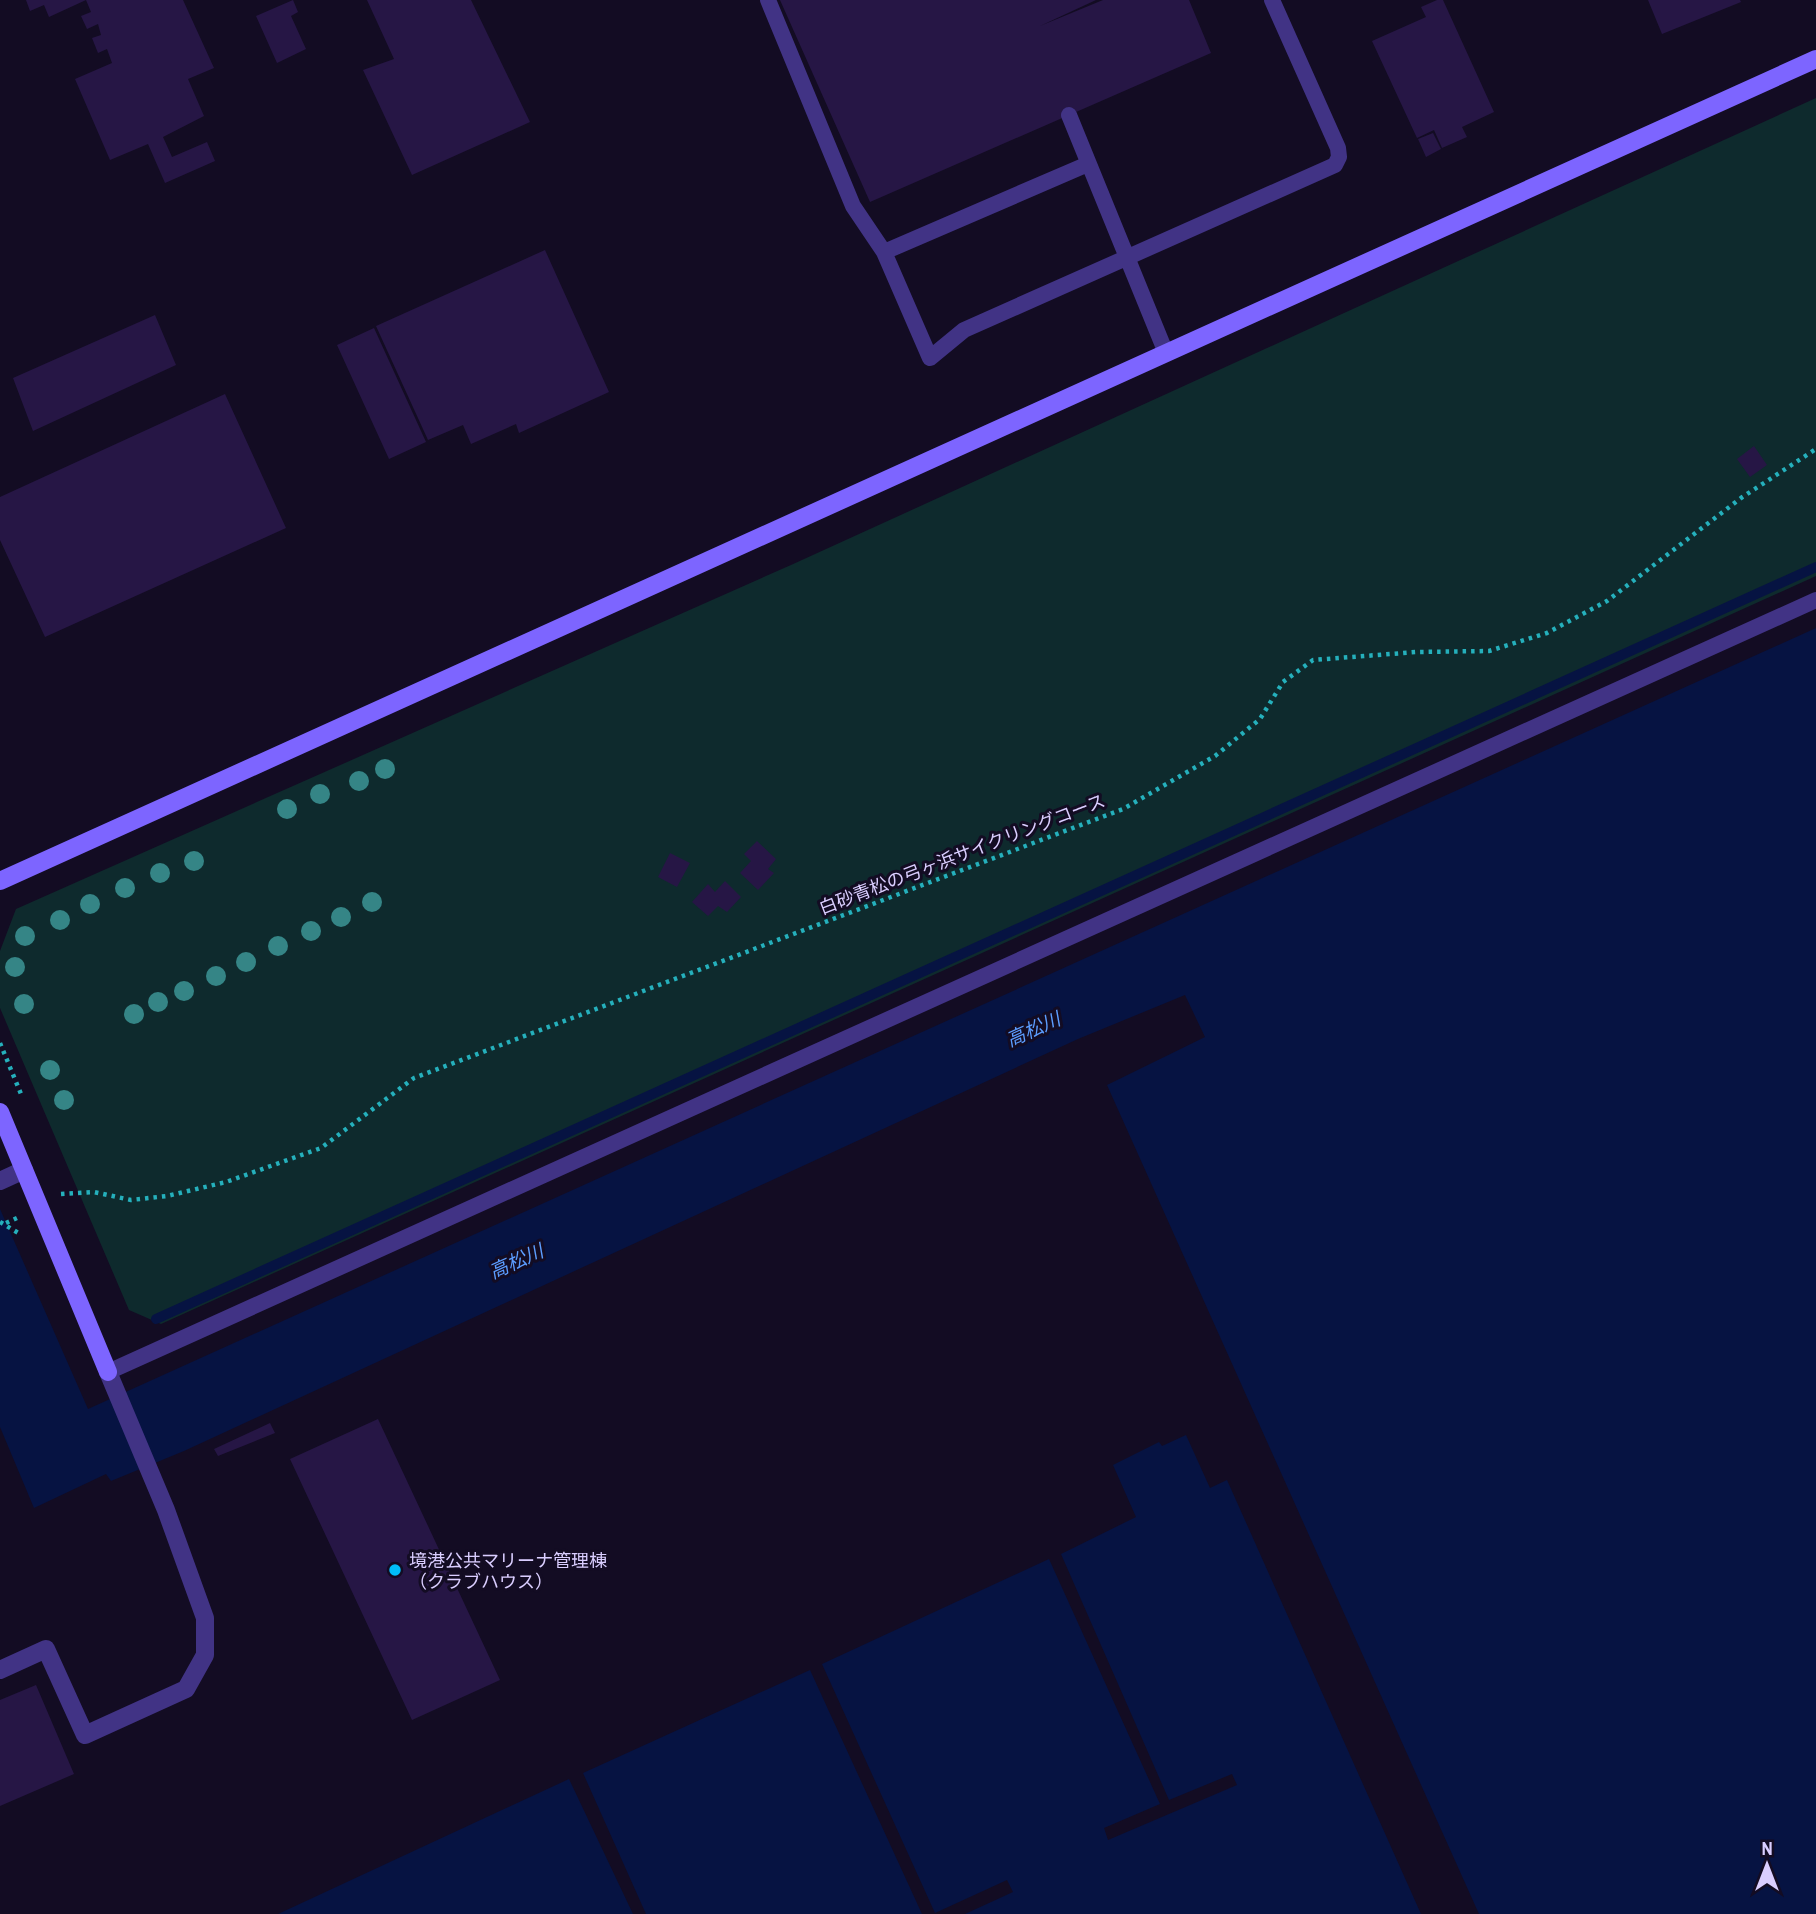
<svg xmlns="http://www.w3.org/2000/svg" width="1816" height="1914" font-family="'Archivo Narrow','Noto Sans JP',sans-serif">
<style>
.green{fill:#0e2a2d}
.water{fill:#061342}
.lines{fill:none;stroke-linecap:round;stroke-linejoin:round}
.stream{stroke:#061342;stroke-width:10}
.building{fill:#261645}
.path{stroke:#25b0bc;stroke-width:4.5;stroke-dasharray:3.5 5;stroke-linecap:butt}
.lane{stroke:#413385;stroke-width:16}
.street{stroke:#413385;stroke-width:18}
.secondary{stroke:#7d65ff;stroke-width:18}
.tree{fill:#358586}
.poi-dot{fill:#00bef9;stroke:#130c23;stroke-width:2.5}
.labels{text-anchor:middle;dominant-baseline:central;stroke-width:6;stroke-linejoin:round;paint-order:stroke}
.street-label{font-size:18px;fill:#daceff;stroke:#130c23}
.poi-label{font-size:18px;fill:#daceff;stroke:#130c23;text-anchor:start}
.water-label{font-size:19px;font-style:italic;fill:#5c9dff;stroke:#130c23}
</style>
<rect width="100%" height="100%" fill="#130c23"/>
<!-- green -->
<path class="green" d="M1816,98v478l-1655,748 -32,-14 -129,-302v-57l16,-42 775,-344z"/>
<!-- water -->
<path class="water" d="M1816,628v1286h-337l-372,-829 98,-48 -20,-42 -107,44 -894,412 -73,30 -5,-7 -72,34 -34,-81v-218l88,200z
M1186,1435l24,53 17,-8 194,434h-456l48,-22 -6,-12 -72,33 -113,-249 227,-105 111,245 -56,24 4,12 129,-55 -5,-11 -63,26 -108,-246 75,-37 -23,-52 46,-23 3,4z
M810,1670l112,244h-276l-63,-141z
M569,1779l64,135h-355z"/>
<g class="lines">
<!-- stream -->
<path class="stream" d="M156,1319l1660,-752"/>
</g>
<!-- building -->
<path class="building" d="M26,0h60l-37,17 -5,-12 -14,6z
M86,0h97l31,68 -26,11 16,37 -41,21 9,20 35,-15 8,19 -50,22 -17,-39 -38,16 -35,-81 37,-16 -5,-14 -9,4 -6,-15 9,-3 -3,-11 -11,5 -6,-13 10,-4z
M293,0l5,12 -7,4 15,33 -29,14 -21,-47z
M367,0h104l59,122 -118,53 -49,-105 31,-11z
M780,0h316l-56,26 63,-26h86l22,53 -341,149z
M1437,0h6l51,112 -32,15 5,10 -25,11 -8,-18 -17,8 -45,-97 54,-24 -5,-10z
M1648,0h92l1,2 -79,32z
M1433,133l8,16 -15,8 -8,-18z
M545,250l64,142 -90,41 -3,-9 -45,20 -8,-19 -35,15 -52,-114z
M155,315l21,50 -143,66 -20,-53z
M374,328l52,114 -37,17 -52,-114z
M225,394l61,134 -241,109 -45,-97v-43z
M1754,446l13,19 -17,12 -13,-18z
M757,841l19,18 -8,10 6,4 -16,17 -18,-17 11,-12 -7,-7z
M670,853l20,10 -13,24 -19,-10z
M725,881l16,16 -14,15 -9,-6 -10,10 -16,-14 16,-18 7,8z
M378,1419l122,261 -88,40 -122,-261z
M270,1423l5,10 -57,23 -4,-7z
M36,1685l38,89 -74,32v-106z"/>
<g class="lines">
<!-- path -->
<path class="path" d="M0,1043l21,51
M61,1194l33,-2 37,8 36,-4 59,-14 95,-34 93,-70 709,-269 92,-53 45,-37 23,-37 30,-22 103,-8 73,-1 58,-18 60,-32 134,-103 75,-49
M0,1222l20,12
M6,1223l11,-5"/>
<!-- lane -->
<path class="lane" d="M768,0l85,206 31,46
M1069,115l97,238
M1088,164l-204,88 46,106 34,-28 371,-165 4,-8 -1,-9 -66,-148
M108,1372l1708,-772"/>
<!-- street -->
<path class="street" d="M0,1181l24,-11
M0,1670l46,-21 39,86 101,-46 19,-34v-37l-39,-108 -58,-138"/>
<!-- secondary -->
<path class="secondary" d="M0,881l1816,-822
M0,1112l108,260"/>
</g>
<!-- trees -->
<g class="tree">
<circle cx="385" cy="769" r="10"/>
<circle cx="359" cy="781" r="10"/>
<circle cx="320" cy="794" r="10"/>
<circle cx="287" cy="809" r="10"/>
<circle cx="194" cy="861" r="10"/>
<circle cx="160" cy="873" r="10"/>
<circle cx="125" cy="888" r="10"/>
<circle cx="372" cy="902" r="10"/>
<circle cx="90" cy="904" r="10"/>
<circle cx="341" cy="917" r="10"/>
<circle cx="60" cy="920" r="10"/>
<circle cx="311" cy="931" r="10"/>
<circle cx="25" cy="936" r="10"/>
<circle cx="278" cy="946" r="10"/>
<circle cx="246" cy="962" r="10"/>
<circle cx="15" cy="967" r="10"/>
<circle cx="216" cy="976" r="10"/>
<circle cx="184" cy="991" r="10"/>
<circle cx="158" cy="1002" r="10"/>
<circle cx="24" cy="1004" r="10"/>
<circle cx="134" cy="1014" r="10"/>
<circle cx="50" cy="1070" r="10"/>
<circle cx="64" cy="1100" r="10"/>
</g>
<!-- markers -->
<circle class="poi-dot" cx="395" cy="1570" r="7"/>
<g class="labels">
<!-- street labels -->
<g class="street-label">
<text transform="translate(962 854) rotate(-21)">白砂青松の弓ヶ浜サイクリングコース</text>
</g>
<!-- poi labels -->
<g class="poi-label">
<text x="409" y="1560">境港公共マリーナ管理棟<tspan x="409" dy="21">（クラブハウス）</tspan></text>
</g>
<!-- water labels -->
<g class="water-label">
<text transform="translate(1033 1029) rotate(-24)">高松川</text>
<text transform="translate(516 1261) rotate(-24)">高松川</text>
</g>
</g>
<!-- north arrow -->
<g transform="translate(1767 1865)" stroke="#130c23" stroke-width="5" paint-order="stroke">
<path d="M0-5L12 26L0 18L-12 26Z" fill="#daceff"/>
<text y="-10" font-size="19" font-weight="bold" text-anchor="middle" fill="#daceff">N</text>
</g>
</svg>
